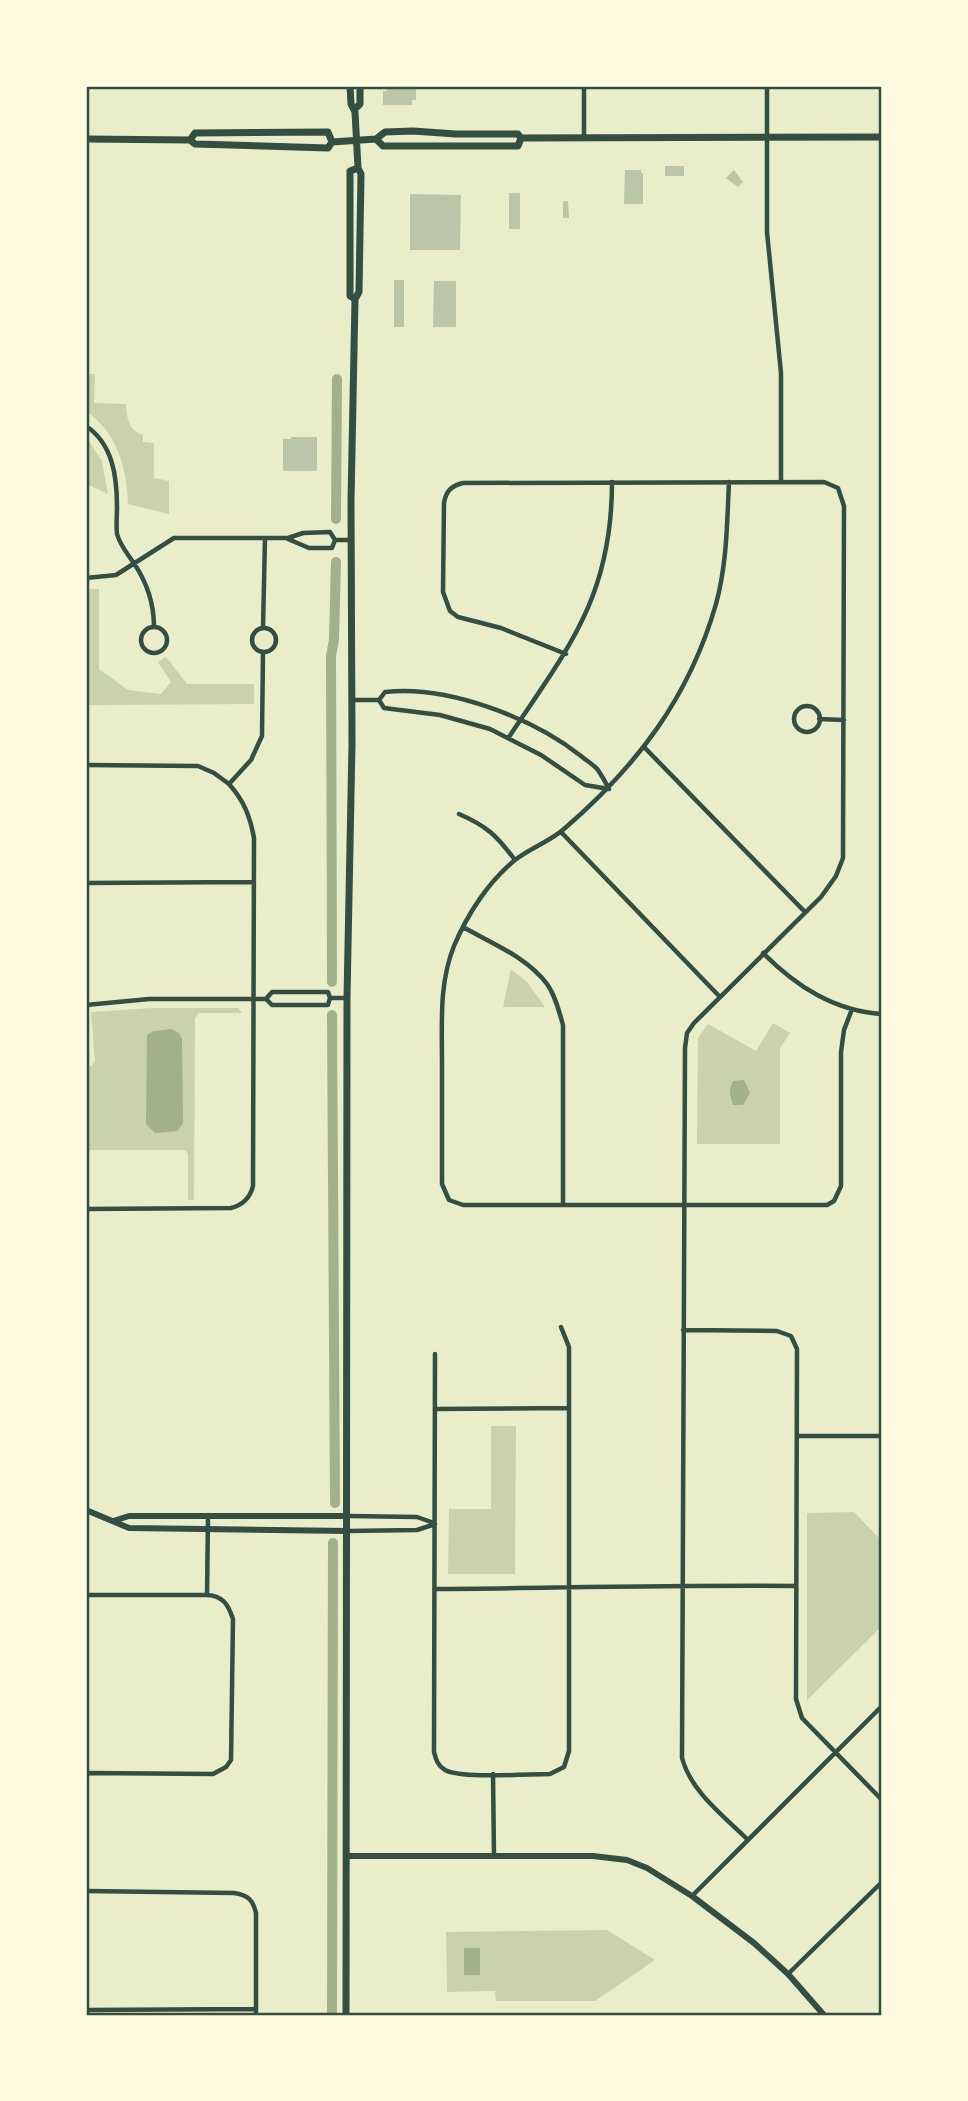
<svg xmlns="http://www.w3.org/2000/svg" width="968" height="2101" font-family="'Noto Sans',sans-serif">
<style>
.green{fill:#cad2ad}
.water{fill:#a3b18a}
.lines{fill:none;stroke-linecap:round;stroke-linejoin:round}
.canal{stroke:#a3b18a;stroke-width:10}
.building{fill:#bcc5a7}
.minor{stroke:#344e41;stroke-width:4.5}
.tertiary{stroke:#344e41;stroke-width:6}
.secondary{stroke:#344e41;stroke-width:7}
.neatline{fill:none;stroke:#344e41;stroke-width:2.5}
</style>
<rect width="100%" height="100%" fill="#e9edc9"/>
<!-- green -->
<path class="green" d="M86,374h9l-1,29 32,1c1,14 2,26 17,31v7l11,1v35l15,3v33l-41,-10c-1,-37 -11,-71 -42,-93z
M86,437l16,24 6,33 -22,-10z
M86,589h13v80l29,21 33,4 10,-12 -13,-20 8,-5 21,27h67v20l-168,1z
M511,969l16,13 18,25h-42z
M151,1008h87l4,5h-43l-4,5 -1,182h-6v-46l-3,-4h-99v-84h5l4,-5 -4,-49z
M773,1023l17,10 -10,15v96h-83l1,-106 10,-14 48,27z
M491,1426h25l-1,148h-67l1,-65h42z
M854,1512l28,29v85l-75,74v-187z
M607,1930l48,30 -60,41h-99l-1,-10 -48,1 -1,-60z"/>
<!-- water -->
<path class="water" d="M172,1029l7,4 3,6 1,84 -5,8 -23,2 -9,-9 1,-89 6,-4z
M744,1080l6,13 -7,12h-10c-3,-11 -5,-13 0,-24z
M464,1948h16v27h-16z"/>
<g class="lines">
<!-- canal -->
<path class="canal" d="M336,519l1,-140
M332,982l-1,-326 3,-17 2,-77
M332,1015l3,488
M332,2015l1,-472"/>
</g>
<!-- building -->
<path class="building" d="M387,86l29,1v13h-4v5h-29v-14h4z
M665,166h19v10h-19z
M625,170h16v3h2v31h-19z
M734,170l9,12 -5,5 -12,-9z
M509,193h11v36h-11z
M410,194l51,1 -1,55h-50z
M563,201h5l1,17h-6z
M394,280h10v47h-10z
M434,281h22v46h-23z
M291,437h26v34h-34v-32h8z"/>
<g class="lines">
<!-- minor -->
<path class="minor" d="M767,86v146l14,141v109
M584,137v-51
M86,426c27,18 31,51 31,81 0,9 -1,19 0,27 3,11 10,19 16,28 14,20 21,41 21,65
M729,482c-2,41 -2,82 -13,122 -27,94 -79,162 -152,225 -15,13 -34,19 -49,31 -27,22 -48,55 -61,86 -15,37 -12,77 -12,116 0,40 0,81 0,122l7,16 14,5h364l7,-4 7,-15v-134l3,-22 8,-21
M288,539l21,9h23l3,-8
M86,578l30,-3 58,-37h114l15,-5 27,-1 5,8h16
M141 640a13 13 0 1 1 26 0a13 13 0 1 1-26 0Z
M252 640a12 12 0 1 1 24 0a12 12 0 1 1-24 0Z
M263,628l2,-90
M566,654l-65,-26 -43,-11 -8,-6 -7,-19 1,-89c2,-12 7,-17 19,-20l361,-1 14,6 6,18 -1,352 -7,18 -15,21 -127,126 -7,10 -2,15 -3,710c9,34 42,58 66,82
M352,700h27l6,-8c63,-7 148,26 196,64 6,5 13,9 17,14 4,6 8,13 11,19l-24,-4 -44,-30 -51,-26 -50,-14 -56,-7 -5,-8
M794 719a13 13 0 1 1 26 0a13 13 0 1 1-26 0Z
M819,719l25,1
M509,737c60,-90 103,-141 103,-255
M645,748l160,164
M86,765l112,1 16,7 15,11
M459,814c28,12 38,22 56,46
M561,832l159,165
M86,883l168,-1
M463,927c28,16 64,30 84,57 8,11 12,27 16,41v180
M763,953c33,33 71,58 119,61
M330,998l-2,7h-56l-6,-6 6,-7h56l2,6h17
M86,1005l63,-6h117
M86,1209l145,-1c12,-3 19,-10 22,-22l1,-348c-4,-22 -10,-37 -25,-54l22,-24 11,-24 1,-84
M683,1330l94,1 14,5 6,13 -1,350 6,19 80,82
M435,1354l-1,398c2,8 4,14 11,18 17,9 83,4 105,4l14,-7 5,-16v-404l-8,-20
M435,1409l134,-1
M797,1436h85
M348,1516l69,1 17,6
M348,1531l69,-1 18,-6
M435,1589c120,-1 241,-4 361,-3
M86,1595h121
M89,1773l124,1 13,-7 5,-7 2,-141c-5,-15 -10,-23 -26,-24l1,-79
M493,1774l1,82
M86,1792l1,-19
M86,1891l148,2c14,2 19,7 22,20v102
M692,1896l190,-190
M788,1974l94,-92
M86,2010l170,-1"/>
<!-- tertiary -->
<path class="tertiary" d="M86,1510l43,18 219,3
M113,1521l16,-5h219
M347,1856h246l34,4 20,8 45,28 62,47 34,31 36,41"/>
<!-- secondary -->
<path class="secondary" d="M355,109l5,-5v-18
M86,139l104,1 5,4 133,4 4,-6 44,-3 9,-7 28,-1 43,3h62l3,4 361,-1
M376,139l7,7h135l3,-8
M190,140l5,-7 133,-1 4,10
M355,299l-5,-3v-125l8,-3
M346,2015l1,-1017 5,-254 -1,-243 4,-202 4,-7 2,-118 -3,-6 -3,-56 -4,-8 -1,-18"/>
</g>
<!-- border -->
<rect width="968" height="2101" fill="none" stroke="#fefae0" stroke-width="175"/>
<rect x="88" y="88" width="792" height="1926" class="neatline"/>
</svg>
